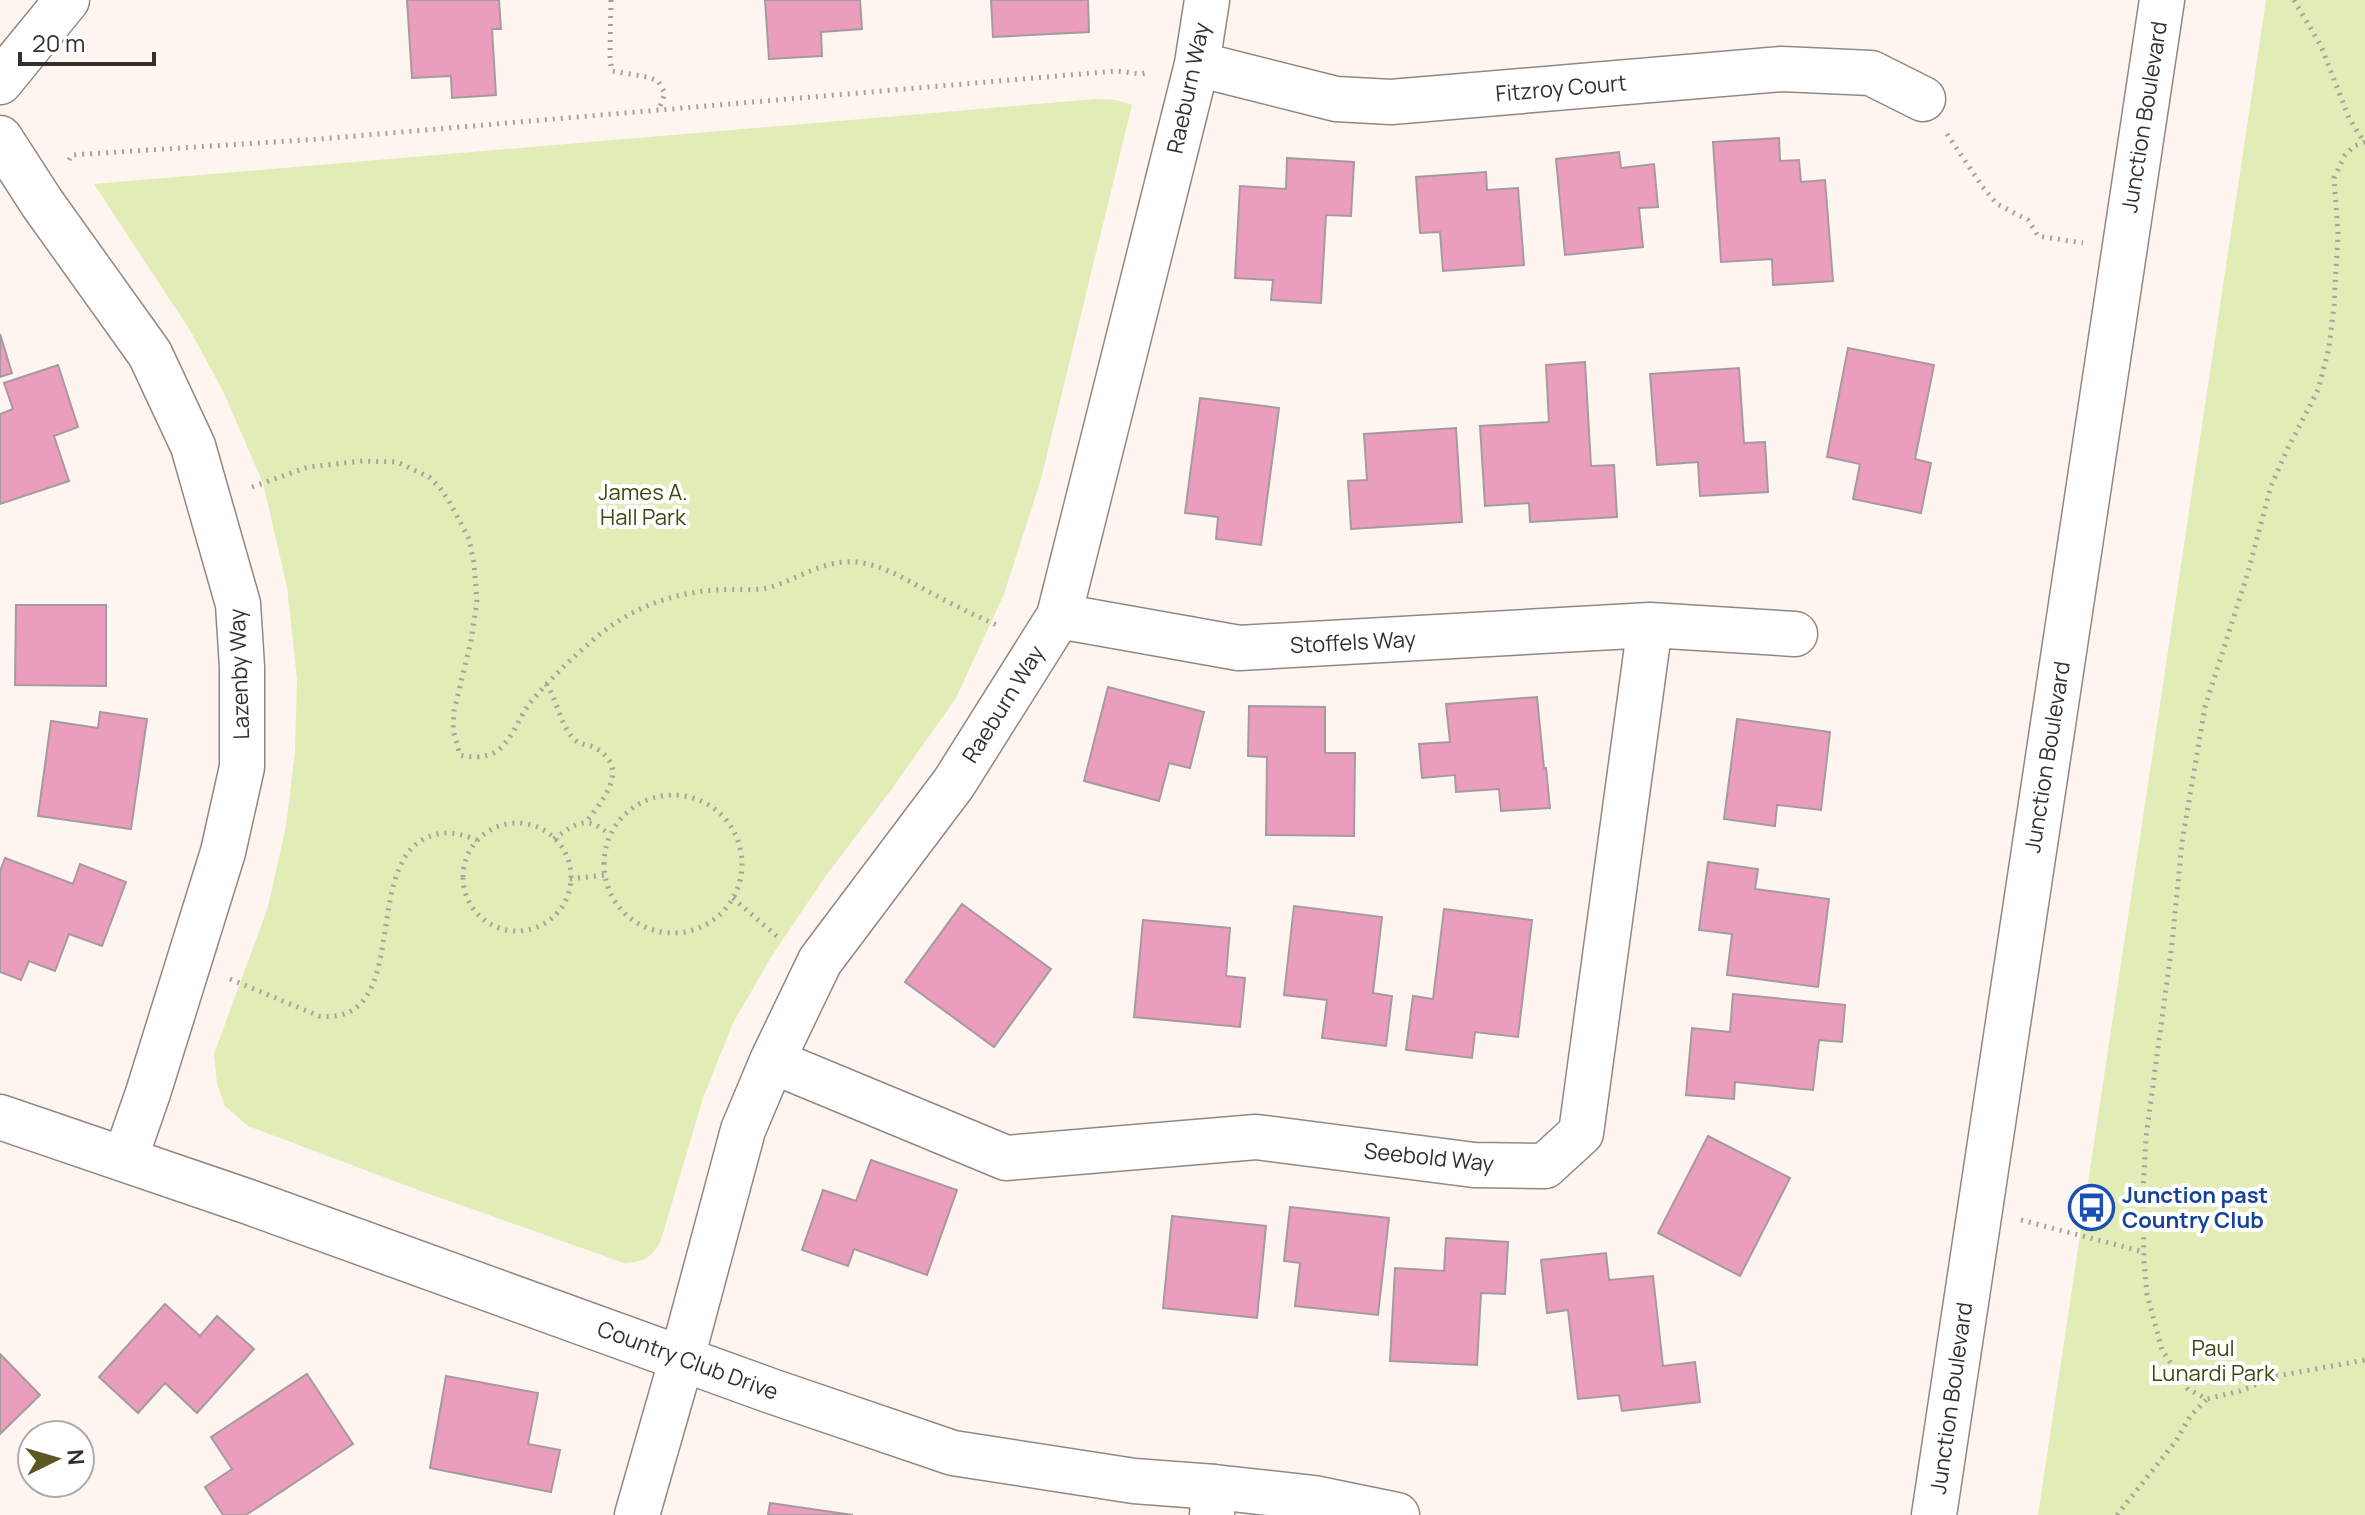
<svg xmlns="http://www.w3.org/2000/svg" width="2365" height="1515" font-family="Manrope,sans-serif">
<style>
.green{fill:#e1ecb6}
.building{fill:#ea9dbd;stroke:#a69a9f;stroke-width:2}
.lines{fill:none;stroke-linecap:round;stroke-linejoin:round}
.minor-casing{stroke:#928882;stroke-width:47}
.tertiary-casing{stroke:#928882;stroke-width:47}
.secondary-casing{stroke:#928882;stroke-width:47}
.path{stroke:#a8a19d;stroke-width:5;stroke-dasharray:2 6;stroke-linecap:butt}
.minor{stroke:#fff;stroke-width:44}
.tertiary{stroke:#fff;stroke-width:44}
.secondary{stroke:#fff;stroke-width:44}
.labels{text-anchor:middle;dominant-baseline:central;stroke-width:8;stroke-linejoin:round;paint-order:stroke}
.street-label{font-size:22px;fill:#34302e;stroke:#fff}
.park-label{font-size:22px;fill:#3e470e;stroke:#fff}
.transit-label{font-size:22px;font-weight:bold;fill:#164399;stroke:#fff;text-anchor:start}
</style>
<rect width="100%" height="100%" fill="#fef5f0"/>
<!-- green -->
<path class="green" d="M2266,0h99v1515h-327z
M1097,99l19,1 16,5 -91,374 -37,115 -48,104 -65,92 -66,87 -54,80 -38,66 -30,75 -42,142c-9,18 -17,22 -37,23l-203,-72 -173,-65 -23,-20 -8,-22 -3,-30 54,-147 18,-81 9,-74 2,-73 -10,-92 -24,-104 -40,-92 -32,-59 -97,-148z"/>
<!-- building -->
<path class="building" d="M407,0h92l2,29h-9l4,66 -44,3 -1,-22 -39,2z
M765,0h95l2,29 -41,3 1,24 -53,3z
M991,0h97l1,32 -96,5z
M1779,138l1,23 19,-1 2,22 24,-2 8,101 -60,4 -1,-26 -51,3 -8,-120z
M1619,152l2,16 33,-4 4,43 -19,1 4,39 -78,8 -9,-96z
M1287,158l67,4 -3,54 -25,-1 -5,88 -50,-3 2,-20 -38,-2 5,-92 46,3z
M1486,172l1,18 31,-2 6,77 -81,6 -3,-39 -20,1 -4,-56z
M0,334l12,39 -12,4z
M1848,348l86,17 -19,94 16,4 -10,50 -68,-14 7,-35 -33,-7z
M1585,362l6,104 23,-1 3,52 -87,5 -1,-19 -44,3 -5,-80 69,-4 -3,-57z
M58,365l20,62 -24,9 15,45 -69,23v-90l13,-5 -9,-26z
M1739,368l5,75 21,-1 3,50 -68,4 -2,-34 -41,3 -7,-91z
M1200,398l79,10 -18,137 -45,-6 2,-22 -33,-4z
M1456,428l6,94 -111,7 -3,-48 19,-1 -3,-46z
M16,605h90v81l-91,-1z
M1108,687l96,25 -14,56 -21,-5 -10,38 -75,-20z
M1537,697l7,71h2l4,40 -49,3 -2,-22 -43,3 -1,-17 -33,3 -3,-34 31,-2 -4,-38z
M1249,706l76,1v46h30l-1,83 -88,-1 1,-78 -19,-1z
M100,712l47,7 -16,110 -93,-13 13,-95 47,7z
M1737,719l93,13 -9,78 -44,-5 -2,21 -51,-7z
M5,858l68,26 7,-20 46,18 -24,64 -33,-12 -14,37 -26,-10 -8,19 -21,-8v-101z
M1708,862l50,7 -3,20 74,10 -11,88 -91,-12 5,-41 -33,-4z
M962,904l89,65 -57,78 -89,-65z
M1294,906l88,11 -9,76 19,3 -6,50 -64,-8 5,-38 -43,-5z
M1444,909l88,11 -14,117 -43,-5 -3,26 -66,-8 7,-54 20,3z
M1143,920l87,8 -4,48 19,2 -5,49 -106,-10z
M1733,994l112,11 -3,37 -23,-2 -6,50 -78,-8 -1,17 -48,-4 6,-67 38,4z
M1708,1136l82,42 -50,98 -82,-43z
M871,1160l86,30 -30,85 -73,-26 -6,17 -46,-16 21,-60 33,11z
M1290,1207l99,11 -11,97 -83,-9 5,-43 -16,-2z
M1172,1216l94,10 -9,92 -94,-10z
M1446,1238l62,4 -3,52 -24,-1 -4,72 -87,-4 5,-93 49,3z
M1606,1253l3,27 44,-4 10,90 32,-4 5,40 -78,9 -3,-16 -41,4 -10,-89 -21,3 -6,-53z
M165,1304l35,32 17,-20 37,33 -57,64 -32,-30 -27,30 -39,-36z
M0,1354l40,41 -40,39z
M307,1374l46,70 -107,71h-23l-18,-28 27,-18 -21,-32z
M446,1376l92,17 -10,51 32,6 -9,42 -121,-24z
M770,1503l83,12h-85z"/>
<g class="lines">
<defs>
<path id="minor" d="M1197,64l139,35 55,3 391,-33 89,4 52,26
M0,82l67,-82
M0,138l42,65 108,151 43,92 45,158 4,63v100l-19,85 -75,241 -23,66
M1059,616l180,32 411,-23 145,9
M772,1061l234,97 250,-21 218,28 71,1 36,-33 69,-508
M637,1515l45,-157 61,-228 29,-69 48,-100 134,-178 105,-167 138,-552 10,-64
M1212,1515l2,-28"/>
<path id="tertiary" d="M0,1117l249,85 522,189 182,62 181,28 80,6 100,11 83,17"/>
<path id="secondary" d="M1934,1515l228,-1515"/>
</defs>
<!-- minor casing -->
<use href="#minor" class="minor-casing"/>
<!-- tertiary casing -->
<use href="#tertiary" class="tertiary-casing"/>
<!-- secondary casing -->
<use href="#secondary" class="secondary-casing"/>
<!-- path -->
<path class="path" d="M611,0l-1,57 2,14 36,6 10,4 7,12 -6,16
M2294,0l27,46 28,72 15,24
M1947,134l35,52 15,18 31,16 10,16 45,7
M2365,142l-11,4 -9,9 -11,23 4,55 -4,72 -5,43 -11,42 -30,58 -17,38 -23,86 -43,135 -23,135 -10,102 -26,193 -3,55 1,70 3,32 15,56 26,39 19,10 33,-8 37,-15 88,-16
M69,160l3,-5 248,-16 796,-68 25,3 7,-2
M252,487l56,-20 55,-6 34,1 32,15 11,11 9,13 20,38 5,24 3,37 -6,41 -17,70 -1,19 7,25c11,3 25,3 35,-3 17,-10 23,-34 35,-49 20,-24 41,-44 64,-64 35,-30 76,-46 122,-49 17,-2 37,2 55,-3 29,-9 59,-31 92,-24 26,5 49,20 72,32 22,12 44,22 66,32
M546,684c12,17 14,41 28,55 7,7 16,5 23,10 33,20 6,51 -11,73
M604 864a69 69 0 1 1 138 0a69 69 0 1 1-138 0Z
M463 877a54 54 0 1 1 108 0a54 54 0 1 1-108 0Z
M554,839c23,-17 33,-24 56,-4
M570,879l35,-4
M733,898l48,42
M230,979l89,37c93,10 43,-145 105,-177 19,-10 35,-6 53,1
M2021,1220l123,32
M2117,1515l59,-74 15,-26 16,-16"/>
<!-- minor -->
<use href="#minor" class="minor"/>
<!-- tertiary -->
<use href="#tertiary" class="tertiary"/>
<!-- secondary -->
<use href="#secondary" class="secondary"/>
</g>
<!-- icons -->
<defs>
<symbol id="bus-ring" viewBox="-11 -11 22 22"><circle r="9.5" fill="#fff" stroke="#1a4fb4" stroke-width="1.5"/><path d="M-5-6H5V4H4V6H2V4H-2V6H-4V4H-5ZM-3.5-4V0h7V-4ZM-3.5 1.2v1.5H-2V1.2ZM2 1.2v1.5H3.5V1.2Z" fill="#1a4fb4"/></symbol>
</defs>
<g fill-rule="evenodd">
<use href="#bus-ring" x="2066" y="1182" width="51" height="51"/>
</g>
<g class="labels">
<!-- street labels -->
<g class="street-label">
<text transform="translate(1188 88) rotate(-78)">Raeburn Way</text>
<text transform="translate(1561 88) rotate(-5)">Fitzroy Court</text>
<text transform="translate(2144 117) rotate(-81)">Junction Boulevard</text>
<text transform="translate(1353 642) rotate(-3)">Stoffels Way</text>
<text transform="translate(239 674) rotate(-92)">Lazenby Way</text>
<text transform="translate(1003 704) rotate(-58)">Raeburn Way</text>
<text transform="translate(2047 757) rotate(-81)">Junction Boulevard</text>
<text transform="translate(1429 1157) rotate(6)">Seebold Way</text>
<text transform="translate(688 1360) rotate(20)">Country Club Drive</text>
<text transform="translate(1951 1398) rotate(-82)">Junction Boulevard</text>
</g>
<!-- park labels -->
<g class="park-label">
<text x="643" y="492">James A.<tspan x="643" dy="25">Hall Park</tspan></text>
<text x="2213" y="1348">Paul<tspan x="2213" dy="25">Lunardi Park</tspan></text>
</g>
<!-- transit labels -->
<g class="transit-label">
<text x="2122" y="1195">Junction past<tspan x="2122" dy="25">Country Club</tspan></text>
</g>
</g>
<!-- north arrow -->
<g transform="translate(56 1459) rotate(85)"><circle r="38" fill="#ffffff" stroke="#aeacab" stroke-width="2"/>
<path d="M0-6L14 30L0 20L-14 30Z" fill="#5f5723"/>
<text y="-12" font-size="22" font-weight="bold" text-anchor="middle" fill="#34302e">N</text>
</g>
<!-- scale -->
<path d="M20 52v12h134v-12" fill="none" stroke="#34302e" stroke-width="4"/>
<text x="32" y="52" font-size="24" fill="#34302e" stroke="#ffffff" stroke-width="6" paint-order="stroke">20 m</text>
</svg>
